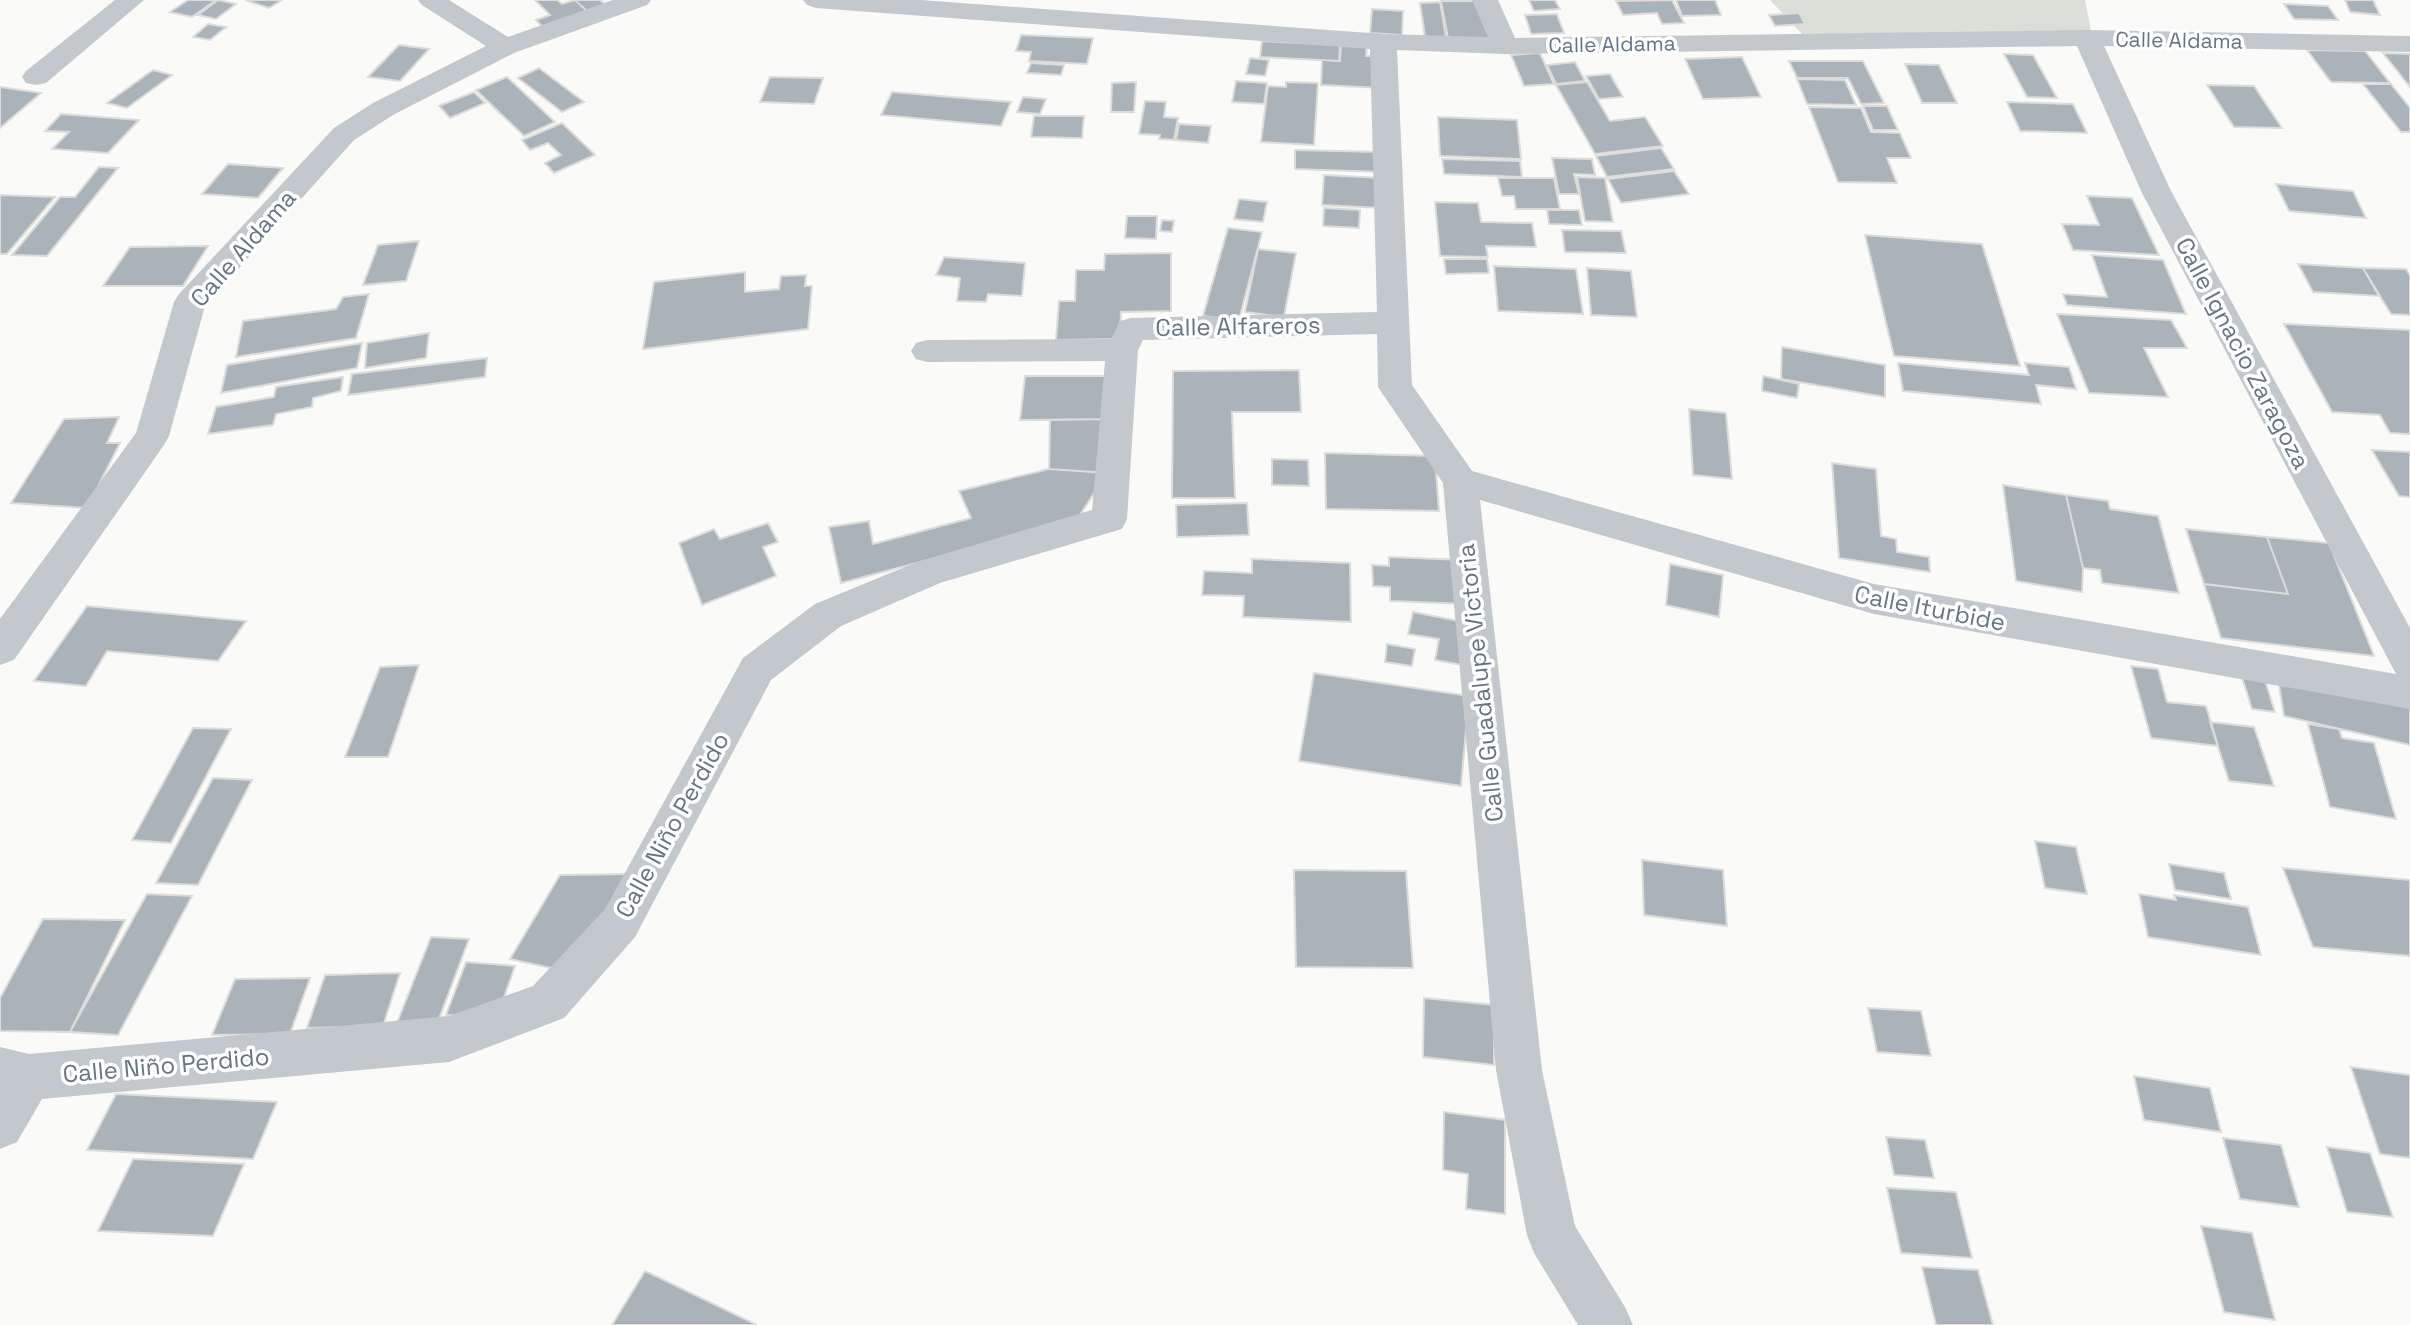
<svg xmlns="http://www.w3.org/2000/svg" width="2410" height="1325" font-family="'Space Grotesk',sans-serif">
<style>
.green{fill:#dadfd7}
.building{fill:#aab3b9;stroke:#dcdcda;stroke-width:2}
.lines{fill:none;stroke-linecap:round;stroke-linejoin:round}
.minor{fill:#c3c8cc;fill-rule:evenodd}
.labels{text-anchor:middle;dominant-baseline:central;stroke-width:7;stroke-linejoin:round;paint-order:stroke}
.far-street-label{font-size:21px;fill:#657683;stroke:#fff}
.street-label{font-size:24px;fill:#657683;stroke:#fff}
</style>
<rect width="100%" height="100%" fill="#fafaf8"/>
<!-- green -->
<path class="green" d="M1770,0h315l6,31 -286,6z"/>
<!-- building -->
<path class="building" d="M188,0h28l-24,17 -22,-5z
M218,0l18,4 -20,15 -18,-4z
M245,0h37l-13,8z
M535,0h22l5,4 13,-4 15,14 -44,17 -10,-11 14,-5z
M575,0h25l8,7 -18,7z
M1529,0h26l5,9 -26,2z
M1672,0l12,23 -22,1 -5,-11 -34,2 -7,-14z
M1676,0h39l6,15 -39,1z
M2345,0h28l7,15 -30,-3z
M1441,1h42l17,38 -52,-1z
M1440,2l6,35h-21l-5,-34z
M2284,4l44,2 10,14 -44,-1z
M1372,9l31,2 -1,24 -32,-2z
M1799,13l6,11 -30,2 -6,-11z
M1557,14l7,19 -33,1 -6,-19z
M208,24l18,3 -16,13 -17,-3z
M1021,35l72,3 -6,26 -58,-3 2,-9 -15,-1z
M1262,41l78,4 -1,16 -79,-4z
M399,45l30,4 -29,32 -32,-4z
M1341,45l26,1 -1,10 14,1 1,31 -60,-3 1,-24h18z
M2307,50l58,1 25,32 -59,-1z
M1540,53l14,31 -30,2 -13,-31z
M2383,53l27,1v33z
M2004,54l29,1 24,43 -30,-1z
M1742,57l19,40 -58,2 -18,-40z
M1250,58l19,2 -4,16 -19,-2z
M1789,61h74l21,42 -23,1 -13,-26h-51z
M1575,62l10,19 -29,3 -9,-19z
M1031,63l33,2 -3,10 -34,-2z
M1905,64l34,1 18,38h-35z
M539,68l45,34 -22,10 -44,-34z
M153,70l19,5 -45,33 -20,-5z
M1610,74l13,23 -24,2 -13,-23z
M507,77l48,45 -31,14 -48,-46z
M770,77l53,1 -9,26 -54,-2z
M1797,79l48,1 11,25 -49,-1z
M1236,81l31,2 -3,21 -32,-2z
M1136,82l-2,30h-23l1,-29z
M1286,82l32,1 -4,62 -53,-3 7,-56 18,1z
M1587,82l23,39 35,-4 18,29 -68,8 -39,-69z
M2363,84h28l19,24v24h-9z
M2207,85l47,1 28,42 -48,-1z
M0,87l41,6 -41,35z
M474,92l11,11 -35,15 -11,-12z
M892,92l119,10 -10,24 -120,-11z
M1023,97l23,2 -6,15 -23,-2z
M1145,101l21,1 -2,15 14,1 -4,22 -15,-1 1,-4 -21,-1z
M2007,102l66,2 14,29 -67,-2z
M1863,106h24l11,24h-25z
M1809,107l52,1 10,24 29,1 11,25h-24l10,25 -59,-1z
M61,114l78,6 -31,33 -56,-4 17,-17 -24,-1z
M1034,116h50l-2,22 -51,-1z
M1438,117l79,3 4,39 -81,-3z
M562,123l33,32 -41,18 -9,-10 16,-8 -13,-12 -18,7 -8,-10z
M1179,124l32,2 -3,17 -32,-3z
M1661,148l13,21 -67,8 -11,-21z
M1295,150l86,2 1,20 -87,-3z
M1552,158l40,1 3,16 -21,-1 5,20h-20z
M1442,159l78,2 2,16 -78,-3z
M228,164l55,4 -25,30 -56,-4z
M99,167l19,1 -71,88 -35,-1 48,-58h15z
M1674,171l15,23 -68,9 -13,-24z
M1324,175l58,3 -1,30 -59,-3z
M1577,177l28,1 8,44 -28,-1z
M1498,178h56l6,31h-44l-2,-13h-12z
M2276,184l77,7 13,27 -77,-7z
M0,195l55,2 -48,57h-7z
M2087,196l45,2 27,57 -86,-5 -11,-26 37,1z
M1239,199l28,3 -4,20 -29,-3z
M1435,202l43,1 3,19 51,1 4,24 -50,-1 2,11 -48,-1z
M1324,208l36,2 -1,18 -36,-2z
M1547,210h32l3,15 -33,-1z
M1127,216h30l-1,23 -31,-1z
M1162,220l12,1 -2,11 -12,-1z
M1228,228l34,4 -23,88 -36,-4z
M1562,230l59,1 5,22 -61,-1z
M1865,235l117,9 38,122 -126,-10z
M419,241l-13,40 -43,4 15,-40z
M208,246l-25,40h-80l27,-39z
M1258,249l38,4 -12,64 -39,-5z
M1171,253v58l-50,1 -1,27 -64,1 3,-39h16l1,-31h28l1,-16z
M2092,255l71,5 23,54 -119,-9 -4,-11 44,3z
M944,257l81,6 -3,33 -34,-2 -2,8 -29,-1 3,-23 -24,-3z
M1444,259h43l2,14 -43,1z
M2298,264l65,4 16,28 -66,-4z
M1494,266l82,3 7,45 -85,-3z
M1587,268l44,3 6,46 -46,-2z
M2363,268l43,1 4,7v39l-19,-1z
M745,272v20l34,-3 2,-13 25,-1 -1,11h7l-4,43 -165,20 11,-67z
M369,294l-13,44 -120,19 7,-36 93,-12 7,-12z
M2057,314l114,6 16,28h-43l24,49 -79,-4z
M2284,324l126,6v104l-20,-1 -10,-18 -48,-3z
M429,333l-3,25 -61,10 2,-25z
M362,343l-5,25 -136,25 6,-28z
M1782,347l103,18v32l-104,-18z
M487,358l-2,19 -137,18 4,-21z
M1898,363l131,12 -4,-12 44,4 7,22 -40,-4 5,19 -138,-13z
M1299,370l2,42h-69l3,86h-63l1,-127z
M1025,376h86l-3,43 -88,1z
M1763,376l36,8 -2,14 -35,-7z
M343,377l-2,14 -28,7 -1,9 -36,7 -3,11 -65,9 8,-27 58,-10 2,-10z
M1689,409l37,4 6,66 -39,-4z
M119,417l-12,26h13l-33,65 -76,-5 53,-84z
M1108,419l-1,54 -58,-4 1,-49z
M2372,450l38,2v45l-11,-1z
M1325,453l110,3 4,55 -113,-2z
M1272,459l36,1 1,26 -37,-1z
M1832,463l44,6 5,67 15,3 1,13 32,5 1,15 -91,-14z
M1049,469l58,4 -31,48 -235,62 -12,-56 40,-6 4,23 98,-26 -12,-27z
M2003,485l63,10 17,73 -1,24 -66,-11z
M2066,495l42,6 2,8 48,7 21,77 -77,-10 -2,-13 -17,-2z
M1247,503l2,32 -72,2 -1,-32z
M768,523l10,19 -15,5 13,29 -74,29 -23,-62 35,-14 6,10z
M2186,529l81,8 21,57 -84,-10z
M2267,537l62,6 45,113 -153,-18 -17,-54 84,10z
M1389,557l74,3 3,44 -76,-3v-14l-17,-1 -1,-21 17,1z
M1252,559l98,4 1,59 -108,-5 1,-21 -42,-1 2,-24 48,2z
M1670,564l53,11 -4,42 -53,-12z
M87,606l159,15 -28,40 -111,-10 -21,35 -52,-5z
M1413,612l56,11 -7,42 -27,-5 4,-21 -31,-5z
M1387,644l28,5 -3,17 -27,-4z
M419,665l-31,92h-43l35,-90z
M2131,666l27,3 9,33 39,4 12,40 -67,-8z
M1314,673l155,23 -8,90 -162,-25z
M2241,674l23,3 11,35 -23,-3z
M2278,679l132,29v37l-126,-29z
M2210,722l44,5 20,59 -45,-5z
M2308,724l31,5 3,9 32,5 22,76 -66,-12z
M193,728l38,1 -60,114 -39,-3z
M213,778l39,2 -54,105 -42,-2z
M2035,841l41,6 11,47 -42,-6z
M1642,860l81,10 4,56 -83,-11z
M2169,864l55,9 7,26 -56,-9z
M2283,868l127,12v76l-97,-9z
M1294,870l112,1 7,97 -117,-1z
M634,874l-65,98 -59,-13 50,-84z
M147,894l45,2 -74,139 -48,-3z
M2139,894l37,6 -2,-5 74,12 13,48 -113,-18z
M43,919l82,1 -55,112 -70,-1v-33z
M431,937l38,2 -36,96 -40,-2z
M466,962l49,4 -18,51 -51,-2z
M400,973l-17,53 -76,2 18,-53z
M310,978l-20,56 -78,1 23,-56z
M1424,998l70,7v60l-71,-8z
M1868,1008l53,3 10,45 -54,-4z
M2351,1067l59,8v83l-30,-4z
M2134,1076l76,12 11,44 -77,-12z
M116,1094l161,8 -24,57 -166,-9z
M1444,1112l61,8v94l-39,-5 2,-35 -25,-4z
M1886,1137l39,3 9,38 -40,-3z
M2223,1138l58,7 18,62 -59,-8z
M2327,1147l43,6 23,64 -46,-5z
M133,1159l111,5 -31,72 -115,-5z
M1887,1188l69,4 16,66 -71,-5z
M2201,1226l51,7 23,87 -51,-8z
M1922,1267l56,3 15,55h-57z
M645,1271l112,54h-145z"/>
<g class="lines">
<!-- minor -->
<path class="minor" d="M115,0h29l-98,83 -10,2 -10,-2 -4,-6 4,-6z
M418,0h31l59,37 105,-37h38l-4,5 -133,48 -121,62 -39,25 -149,166 -36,130 -5,9 -150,215 -14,5v-46l136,-186 38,-131 5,-8 155,-166 39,-25 113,-57 -64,-41z
M803,0h118l462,34 105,3 -16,-37h26l17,38 572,-8 323,6v16l-306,-6 67,145 239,437v81l-536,-95 -394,-114 62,570 33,156 50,81 8,18h-55l-44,-72 -7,-18 -31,-165 -53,-587 -65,-96 -1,-53 -234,6 -5,10 -11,169 -5,10 -182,54 -99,43 -70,54 -136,257 -71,81 -115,44 -407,37 -25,43 -17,7v-102l29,7 420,-38 84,-30 72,-77 138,-251 72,-54 102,-42 175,-52 13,-149 -178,1 -11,-3 -5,-8 5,-8 11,-3 184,-1 9,-18 11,-3 246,-6 -7,-263 -554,-41 -9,-3zM2077,46l64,145 255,483 -522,-90 -402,-113 -60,-86 -15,-335 108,4z"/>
</g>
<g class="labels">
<!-- far-street labels -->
<g class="far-street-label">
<text transform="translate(2179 40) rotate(1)">Calle Aldama</text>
<text transform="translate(1612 44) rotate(-1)">Calle Aldama</text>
</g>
<!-- street labels -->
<g class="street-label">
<text transform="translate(243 248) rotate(-49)">Calle Aldama</text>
<text transform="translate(1238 326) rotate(-1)">Calle Alfareros</text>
<text transform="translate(2243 353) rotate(62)">Calle Ignacio Zaragoza</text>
<text transform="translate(1930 608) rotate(11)">Calle Iturbide</text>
<text transform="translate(1480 683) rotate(-96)">Calle Guadalupe Victoria</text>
<text transform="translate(672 825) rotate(-61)">Calle Niño Perdido</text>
<text transform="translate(166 1065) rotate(-5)">Calle Niño Perdido</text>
</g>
</g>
</svg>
